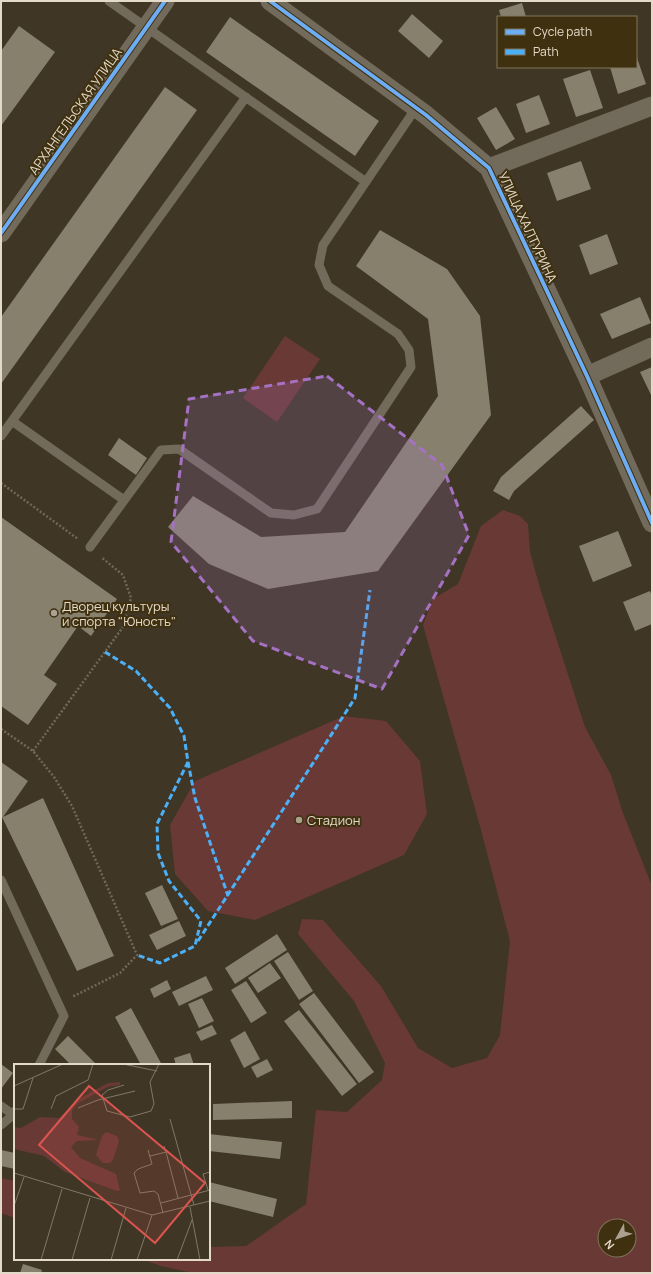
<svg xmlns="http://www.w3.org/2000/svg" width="653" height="1274" font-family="Manrope,sans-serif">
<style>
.green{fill:#693935;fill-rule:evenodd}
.building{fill:#86806d}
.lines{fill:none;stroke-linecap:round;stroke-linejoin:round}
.path{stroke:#6f685b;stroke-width:2.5;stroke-dasharray:2 2;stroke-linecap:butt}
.service{stroke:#726a5b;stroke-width:9}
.minor{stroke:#726a5b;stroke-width:19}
.quiet{stroke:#4cb0f7;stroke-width:3;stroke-dasharray:6 3;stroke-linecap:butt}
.cycleway-casing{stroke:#3f3010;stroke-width:6}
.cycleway{stroke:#6dadf4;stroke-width:4}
.marked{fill:#a572c3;fill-opacity:0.2;stroke:#a572c3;stroke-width:3;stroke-dasharray:8 5;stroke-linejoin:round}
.poi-dot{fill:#aaa190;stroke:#3f3010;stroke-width:1.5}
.labels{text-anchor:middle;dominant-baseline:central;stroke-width:4;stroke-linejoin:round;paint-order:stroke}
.street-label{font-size:13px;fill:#e4dac9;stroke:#3f3010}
.poi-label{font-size:13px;fill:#e4dac9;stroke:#3f3010;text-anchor:start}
.inset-road{fill:none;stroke:#817867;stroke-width:1}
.view{fill:#da5450;fill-opacity:0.15;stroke:#da5450;stroke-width:2}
.inset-edge{fill:none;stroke:#e4dac9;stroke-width:2}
</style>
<rect width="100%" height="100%" fill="#3f3625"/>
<!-- green -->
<path class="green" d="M285,336l35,23 -43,63 -34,-24z
M503,510l17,6 8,8 2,28 10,36 45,139 26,48 12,38 29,73v387h-459l-32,-7 -20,-7h68v-12l37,-1 60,-42 10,-94 31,2 35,-32 3,-17 -31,-62 -56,-67 4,-15 21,1 58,66 37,62 34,20 35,-10 13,-23 10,-94 -29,-111 -58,-205 10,-26 25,-15 23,-58zM605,1226h24v24h-24z
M344,716l42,5 34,40 7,53 -23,41 -149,65 -47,-9 -33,-37 -5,-49 25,-44z
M1,1178l14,3v37l-14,-5z"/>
<!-- building -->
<path class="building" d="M522,3l4,14h-25l-2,-7z
M412,14l31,27 -14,17 -31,-27z
M230,17l149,104 -24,35 -149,-104z
M19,26l36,26 -54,74v-75z
M636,55l10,29 -28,10 -8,-27h26z
M590,70l13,38 -27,9 -13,-38z
M165,87l32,23 -196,274v-67z
M539,95l11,29 -24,9 -10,-29z
M496,107l19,32 -19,11 -19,-32z
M581,161l10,28 -34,12 -10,-28z
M380,230l67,39 33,47 11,99 -113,156 -110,18 -59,-25 -41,-37 25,-31 68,41 84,-5 93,-136 -10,-77 -72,-53z
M607,234l11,30 -28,11 -11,-30z
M640,297l11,26 -39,16 -12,-25z
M652,367v30l-12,-25z
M581,406l13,14 -80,71 -5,9 -16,-9 8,-14z
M119,438l28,20 -11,17 -28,-20z
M1,517l116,82 -26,37 -13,-10 -34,49 13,9 -29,41 -27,-19z
M618,531l14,35 -39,16 -14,-36z
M650,591l2,5v28l-17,7 -12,-29z
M1,762l27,19 -25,36 40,-19 71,158 -37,15 -76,-156z
M162,885l16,34 -17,7 -16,-33z
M179,921l7,15 -29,14 -8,-15z
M277,934l10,16 -52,34 -10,-16z
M288,952l25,39 -14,9 -25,-39z
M270,963l11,15 -23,15 -10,-15z
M206,976l7,14 -34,16 -7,-14z
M167,980l4,9 -17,9 -4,-9z
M246,981l21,32 -16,10 -20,-33z
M314,993l60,79 -15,11 -60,-79z
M202,998l12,23 -15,7 -11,-24z
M131,1008l31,57h-21l-26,-48z
M299,1010l58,74 -15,12 -58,-75z
M212,1025l5,9 -16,7 -5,-9z
M245,1031l15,28 -16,9 -14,-28z
M68,1036l29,29h-26l-16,-16z
M190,1053l4,12h-18l-2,-7z
M267,1059l6,11 -16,8 -6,-11z
M1,1064l12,9 -12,16z
M292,1101v17l-79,2v-16z
M209,1134l73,8 -2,17 -71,-8z
M1,1150l14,3v16l-14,-3z
M209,1182l68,17 -4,18 -64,-16z
M23,1264l19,6 -1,3h-21z"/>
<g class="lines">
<!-- path -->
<path class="path" d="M1,483l77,56
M1,729l32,22 21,26 18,29 65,149 -17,18 -48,24
M33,751l90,-124 8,-29 -8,-23 -22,-18"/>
<!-- service -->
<path class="service" d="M109,1l257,181
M12,421l234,-324
M1,436l11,-15 112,79
M90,547l71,-97 18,-1 92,64 23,2 23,-6 94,-142 -2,-17 -11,-16 -70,-48 -9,-21 4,-20 93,-137
M1,880l63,136 -25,49
M1,1106l14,10
M1,1125l12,-10 2,-4"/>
<!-- minor -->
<path class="minor" d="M270,1l156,114 63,53 98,208 65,147
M489,168l163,-62
M1,233l164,-232
M587,376l65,-29"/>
<!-- quiet -->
<path class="quiet" d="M105,652l31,19 34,37 14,28 4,26 -31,62 1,29 11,28 32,40 -6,25 -35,17 -23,-8
M188,762l7,36 33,98
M198,941l157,-243 15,-108"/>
<defs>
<path id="cycleway" d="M270,1l156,114 63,53 98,208 65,147
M1,233l164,-232"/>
</defs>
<!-- cycleway casing -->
<use href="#cycleway" class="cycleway-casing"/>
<!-- cycleway -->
<use href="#cycleway" class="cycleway"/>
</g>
<!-- marked area -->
<path class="marked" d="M327,376l115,89 27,70 -87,154 -129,-48 -82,-99 18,-143z"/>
<!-- markers -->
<g class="poi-dot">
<circle cx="54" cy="613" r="4"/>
<circle cx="299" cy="820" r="4"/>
</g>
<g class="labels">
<!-- street labels -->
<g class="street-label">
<text transform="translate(75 111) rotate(-55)">АРХАНГЕЛЬСКАЯ УЛИЦА</text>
<text transform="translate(528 227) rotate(65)">УЛИЦА ХАЛТУРИНА</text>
</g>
<!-- poi labels -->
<g class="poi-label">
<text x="62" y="606">Дворец культуры<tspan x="62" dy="15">и спорта "Юность"</tspan></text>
<text x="307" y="820">Стадион</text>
</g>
</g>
<!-- overview -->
<g transform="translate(14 1064)">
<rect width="196" height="196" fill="#3f3625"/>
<path d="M106,18v3l-12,2 -30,16 -6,7v9l7,8 -2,8 21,5 -21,1 -6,6 9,11 36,16 4,16 -3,1 -52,-19 -21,-16 -30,-7v-22l7,1 19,-11 19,1 18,-17 16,-10 15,-8zM92,68l11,4 2,5 -6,19 -3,3h-7l-7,-8 6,-19z" fill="#693935"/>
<path class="inset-road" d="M109,0l34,7M110,21l-16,5 -6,5 5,16 23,6 21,-6 3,-7 -4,-22 9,-18M0,22l49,-22M64,44l20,-8 37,-9M0,45h9l10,-31M37,45l5,-13 32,-16 5,-16M156,55l24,86M134,86l4,14 -14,5 -4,4 6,20 14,-2 4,3 5,19M152,88l12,46M136,92l16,-4 -2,-6M0,109l138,42 58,-14M194,126l-5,-16 7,-2M147,139l49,-13M0,142l10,-29M176,143l10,53M27,196l21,-71M58,196l18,-62M97,196l15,-52M123,196l15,-45M163,196l15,-40"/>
<path class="view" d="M75,22l116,97 -50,60 -116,-98z"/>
<rect width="196" height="196" class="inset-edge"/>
</g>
<!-- border -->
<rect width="653" height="1274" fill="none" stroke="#e4dac9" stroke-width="4"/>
<!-- legend -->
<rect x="497" y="16" width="140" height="52" fill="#3f3010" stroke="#81745a"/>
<rect x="505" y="29" width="20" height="6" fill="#6dadf4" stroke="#81745a"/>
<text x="533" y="36" font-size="12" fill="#e4dac9">Cycle path</text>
<rect x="505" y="49" width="20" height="6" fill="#4cb0f7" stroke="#81745a"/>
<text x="533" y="56" font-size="12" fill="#e4dac9">Path</text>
<!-- north arrow -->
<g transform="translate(617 1238) rotate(230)"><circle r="19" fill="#3f3010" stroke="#81745a"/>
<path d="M0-3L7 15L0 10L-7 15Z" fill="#aaa190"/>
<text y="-6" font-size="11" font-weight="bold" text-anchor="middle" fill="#e4dac9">N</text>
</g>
</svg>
